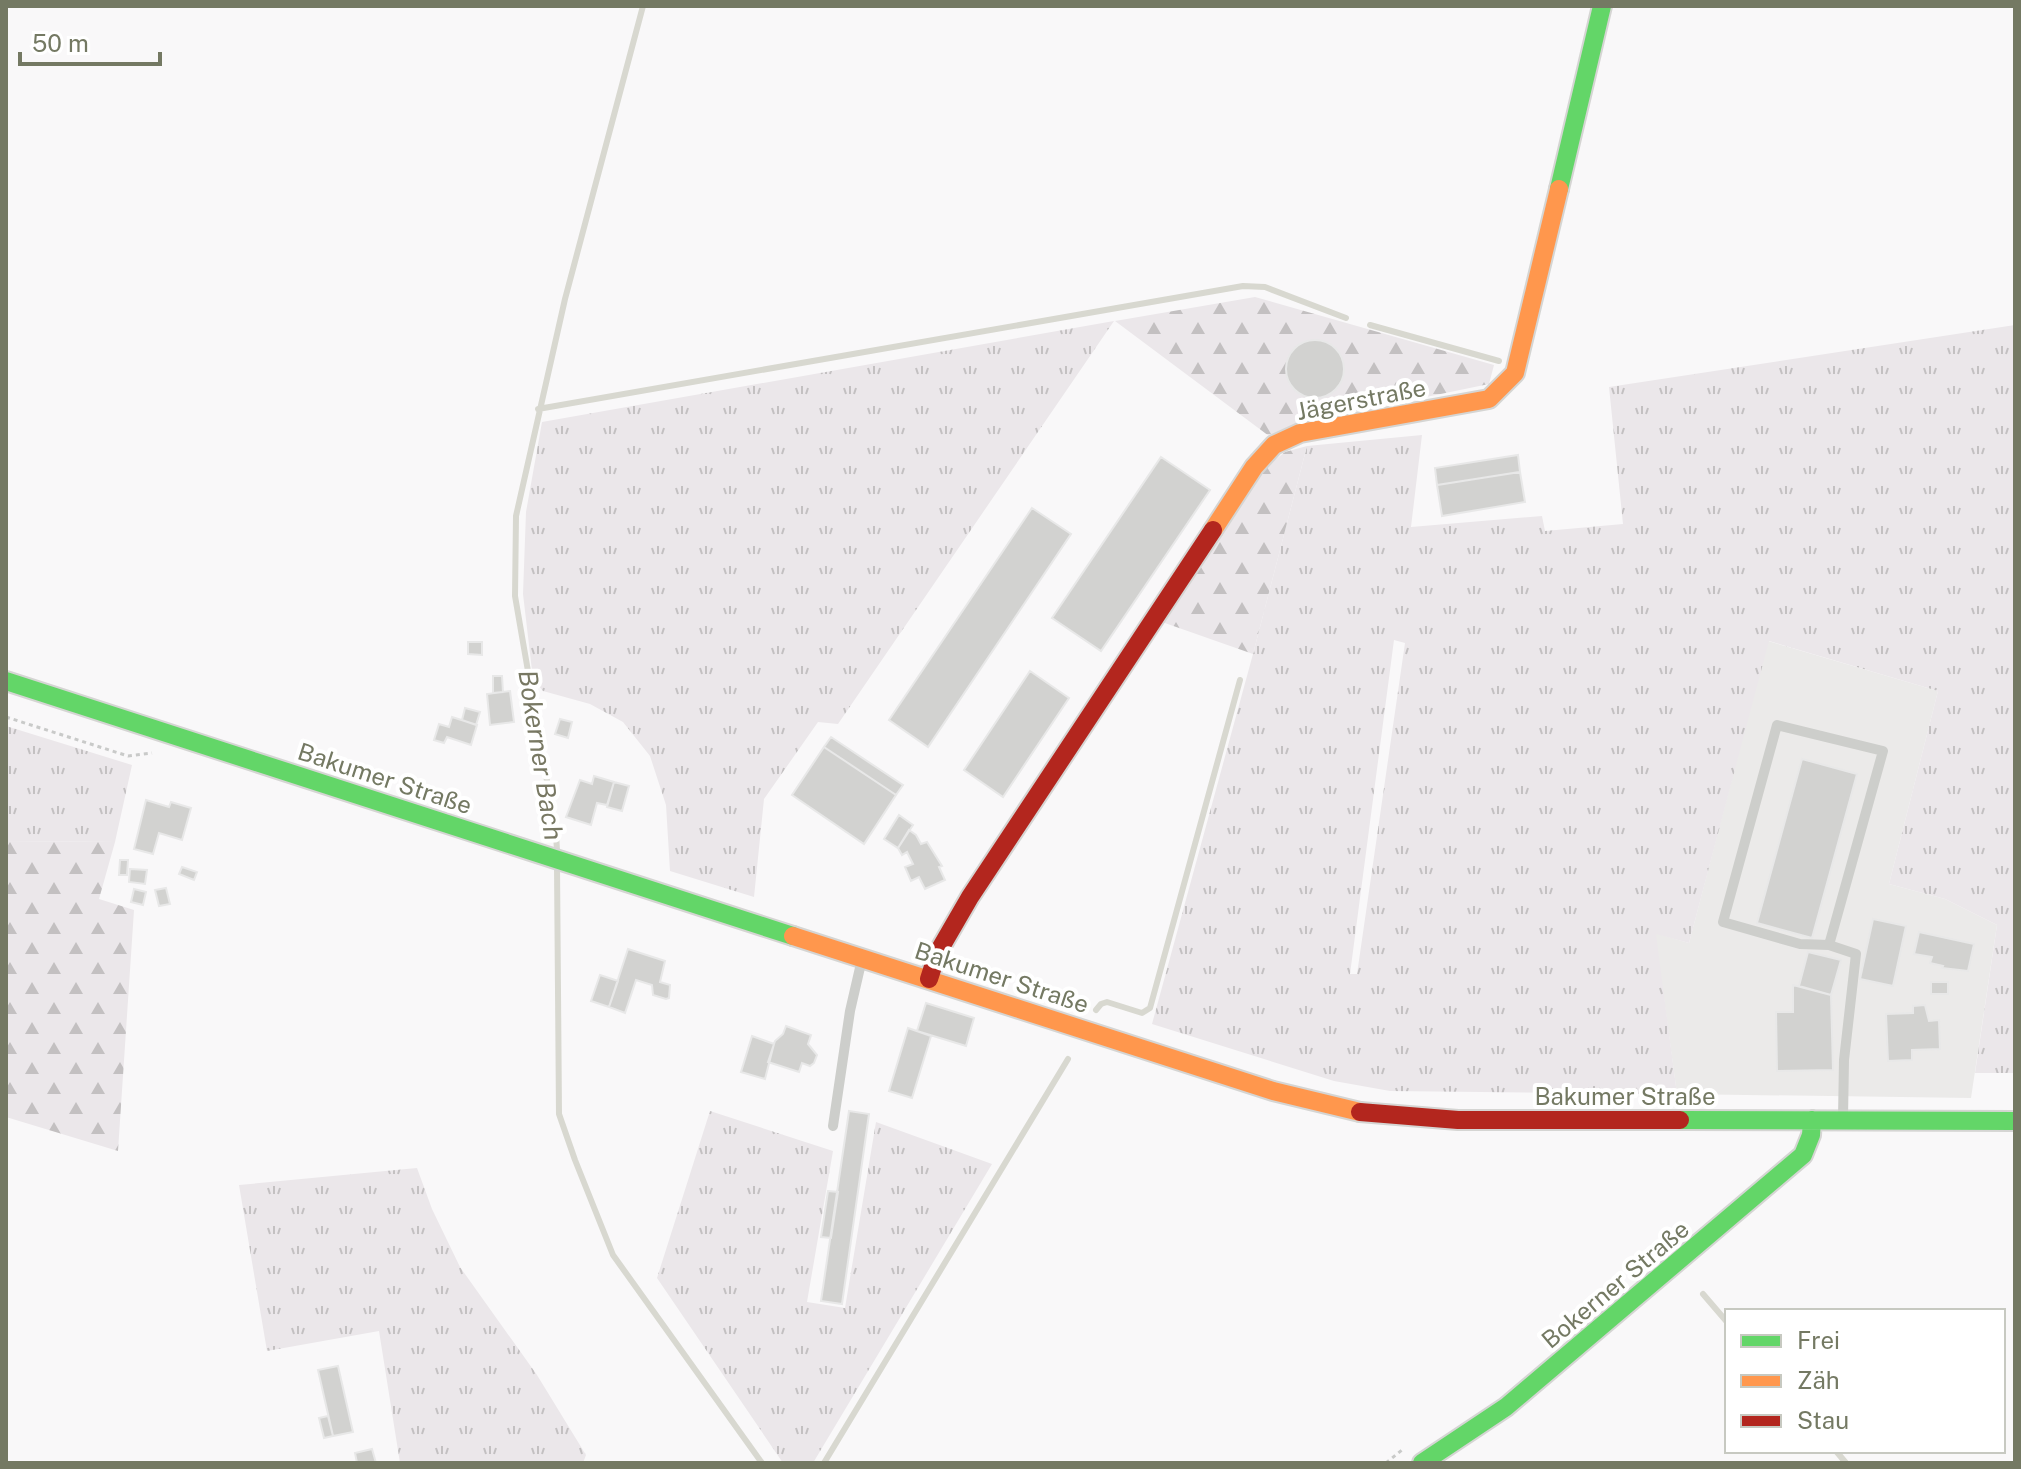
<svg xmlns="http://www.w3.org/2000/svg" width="2021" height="1469" font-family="'Public Sans',sans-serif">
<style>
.built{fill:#ebeae9}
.grass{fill:url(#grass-tufts);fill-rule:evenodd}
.forest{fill:url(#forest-firs)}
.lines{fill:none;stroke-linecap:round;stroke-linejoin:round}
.stream{stroke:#d8d8d0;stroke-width:6}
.building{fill:#d2d2d0;stroke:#e8e8e8;stroke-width:2}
.fast-casing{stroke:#d5d5d3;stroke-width:22}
.slow-casing{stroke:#d5d5d3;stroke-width:22}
.jam-casing{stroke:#d5d5d3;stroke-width:22}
.path{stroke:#c9cac9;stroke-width:3;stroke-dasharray:4 4;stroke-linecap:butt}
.lane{stroke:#cdcecb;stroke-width:10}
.fast{stroke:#63d668;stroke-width:18}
.slow{stroke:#ff974d;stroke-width:18}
.jam{stroke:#b3261e;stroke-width:18}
.labels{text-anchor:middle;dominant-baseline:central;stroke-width:8;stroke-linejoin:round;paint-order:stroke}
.street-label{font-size:24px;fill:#747963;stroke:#fff}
.water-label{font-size:26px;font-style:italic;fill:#787863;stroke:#fff}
</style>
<defs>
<pattern id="grass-tufts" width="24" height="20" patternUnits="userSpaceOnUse" patternTransform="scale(2)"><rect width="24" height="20" fill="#ebe7ea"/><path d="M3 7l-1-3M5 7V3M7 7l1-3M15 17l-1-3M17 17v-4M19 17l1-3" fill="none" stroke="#c3c0c1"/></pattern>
<pattern id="forest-firs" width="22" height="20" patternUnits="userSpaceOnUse" patternTransform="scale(2)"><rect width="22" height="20" fill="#ebe7ea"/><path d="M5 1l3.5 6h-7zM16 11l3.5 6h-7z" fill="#c3c0c1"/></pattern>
</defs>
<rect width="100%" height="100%" fill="#f9f8f9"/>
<!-- built -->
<path class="built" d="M1768,641l170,50 -49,193 56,15 52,26 -26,173 -294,-4 -22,-161 34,10z"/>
<!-- grass -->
<path class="grass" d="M1114,321l-276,403 -20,-2 -54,77 -10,98 -84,-26 -4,-66 -16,-49 -27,-34 -33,-18 -47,-13 -10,-12 -10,-85 3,-82 16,-90z
M2015,325v748h-40l22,-148 -52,-26 -56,-15 49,-193 -169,-50 -80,302 -33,-9 21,160 -287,-3 -56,-10 -182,-57 101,-370 54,-208 115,-11 -11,92 131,-11 3,15 78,-7 -14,-137zM1394,640l11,3 -48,331h-7z
M6,726l126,39 -17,77 -109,-1z
M710,1111l123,40 -26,151 38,6 31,-186 116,42 -179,299h-30l-126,-185z
M417,1168l15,41 28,58 77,108 49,80 -3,8h-183l-21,-132 -112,20 -28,-166z"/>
<!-- forest -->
<path class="forest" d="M1255,297l239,68 -5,19 -184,38 -36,14 -154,-115z
M1307,446l-54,208 -91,-32 100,-152 23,-18z
M6,841l109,1 -16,57 35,11 -16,241 -112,-34z"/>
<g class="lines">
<!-- stream -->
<path class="stream" d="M1370,325l129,36
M538,409l705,-123 22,1 81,31
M557,851l-1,-18 -41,-237 1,-80 49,-217 78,-293
M557,866l2,248 16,46 38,95 149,208
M1096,1010l5,-6 6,-2 35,11 8,-5 90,-328
M1703,1294l24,28
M1836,1451l10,12
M824,1463l244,-404"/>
</g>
<!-- building -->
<path class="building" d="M1286 369a29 29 0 1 1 58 0a29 29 0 1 1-58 0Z
M1518,455l2,17 -83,13 -2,-17z
M1161,457l49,33 -109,161 -49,-33z
M1520,472l5,30 -83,14 -5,-31z
M1032,508l39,26 -143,213 -39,-27z
M468,642h14v13l-14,-1z
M1030,671l39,27 -66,99 -39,-27z
M493,676h9l1,16 -10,1z
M510,691l4,31 -24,3 -3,-31z
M465,708l15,4 -4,13 -14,-5z
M452,717l25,8 -6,20 -24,-8 -3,6 -10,-3 5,-16 10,3z
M560,719l12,3 -4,16 -13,-4z
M831,737l72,48 -7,10 -72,-48z
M824,747l72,48 -32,49 -72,-49z
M1802,759l55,15 -45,164 -55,-15z
M594,776l20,6 -7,23 -10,-2 -6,22 -25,-8 14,-37 12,4z
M614,782l15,4 -7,25 -15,-4z
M146,800l23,7 2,-5 20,6 -9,32 -23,-7 -6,21 -19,-5z
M899,815l14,10 -15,23 -14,-9z
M909,830l7,5 5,9 6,-2 15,24 -3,1 6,13 -20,9 -6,-12 -8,4 -6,-14 8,-3 -6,-12 -5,3 -4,-7z
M120,860h8l-1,15h-8z
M182,867l15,5 -3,8 -15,-6z
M130,869l17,1 -2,14 -16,-2z
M166,888l4,16 -11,2 -4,-16z
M134,889l12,3 -3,13 -12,-3z
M1873,919l33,7 -13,60 -33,-7z
M1919,932l55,12 -6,27 -26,-3 1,-2 -13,-3 2,-6 -18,-3z
M628,949l37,12 -5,21 10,3 -1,13 -3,1 -13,-4 -1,-10 -16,-5 -11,33 -16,-6z
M1808,952l33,8 -10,35 -32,-9z
M600,975l18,6 -9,26 -18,-6z
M1931,982h17v12h-17z
M1793,985l38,10 2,75 -56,1 -1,-59h17z
M926,1003l48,15 -8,28 -49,-15z
M1925,1005l4,16 10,-1 1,29 -28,1v10l-24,1 -2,-47 27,-1v-7z
M786,1026l25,9 -3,9 9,11 -3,8 -4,3 -8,-3 -3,9 -31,-10 7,-21 8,-7z
M908,1028l23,8 -19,62 -23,-7z
M752,1036l22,8 -9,35 -24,-7z
M849,1111l20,3 -27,190 -21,-3z
M828,1191l10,1 -7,46 -10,-1z
M338,1366l15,66 -20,4 -15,-66z
M328,1416l5,20 -9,2 -5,-20z
M372,1449l4,14h-19l-2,-10z"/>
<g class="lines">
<defs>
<path id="fast" d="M1559,189l43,-183
M6,681l787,255
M1680,1120l335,1
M1422,1463l84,-56 297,-252 8,-20 1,-15"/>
<path id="slow" d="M1213,530l41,-63 20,-22 26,-12 189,-34 26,-26 44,-184
M793,936l480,155 87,21"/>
<path id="jam" d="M929,979l8,-25 33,-57 243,-367
M1360,1112l98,8h222"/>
</defs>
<!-- fast casing -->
<use href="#fast" class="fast-casing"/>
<!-- slow casing -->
<use href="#slow" class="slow-casing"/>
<!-- jam casing -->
<use href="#jam" class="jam-casing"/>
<!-- path -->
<path class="path" d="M6,717l122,39 24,-3
M1386,1463l16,-13"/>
<!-- lane -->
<path class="lane" d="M1829,945l-29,-1 -77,-22 54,-197 106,26 -54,194 27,9 -12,106 -1,58
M833,1126l17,-115 12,-52"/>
<!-- fast -->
<use href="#fast" class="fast"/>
<!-- slow -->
<use href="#slow" class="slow"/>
<!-- jam -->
<use href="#jam" class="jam"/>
</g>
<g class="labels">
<!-- street labels -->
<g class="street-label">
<text transform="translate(1361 399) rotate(-11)">Jägerstraße</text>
<text transform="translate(385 778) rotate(18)">Bakumer Straße</text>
<text transform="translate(1002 977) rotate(18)">Bakumer Straße</text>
<text x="1625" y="1096">Bakumer Straße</text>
<text transform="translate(1615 1284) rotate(-40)">Bokerner Straße</text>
</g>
<!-- water labels -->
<g class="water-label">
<text transform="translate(541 755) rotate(81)">Bokerner Bach</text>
</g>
</g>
<!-- border -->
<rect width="2021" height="1469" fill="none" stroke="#747963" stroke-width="16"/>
<!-- legend -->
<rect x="1725" y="1309" width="280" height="144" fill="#ffffff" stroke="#c7c9c1" stroke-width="2"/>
<rect x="1741" y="1335" width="40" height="12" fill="#63d668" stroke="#c7c9c1" stroke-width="2"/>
<text x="1797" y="1349" font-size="24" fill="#747963">Frei</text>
<rect x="1741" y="1375" width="40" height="12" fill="#ff974d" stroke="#c7c9c1" stroke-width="2"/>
<text x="1797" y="1389" font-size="24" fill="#747963">Zäh</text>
<rect x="1741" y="1415" width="40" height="12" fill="#b3261e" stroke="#c7c9c1" stroke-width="2"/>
<text x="1797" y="1429" font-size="24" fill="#747963">Stau</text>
<!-- scale -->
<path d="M20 52v12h140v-12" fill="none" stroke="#747963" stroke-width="4"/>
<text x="32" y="52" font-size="24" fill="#747963" stroke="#ffffff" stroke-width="6" paint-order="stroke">50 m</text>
</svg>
